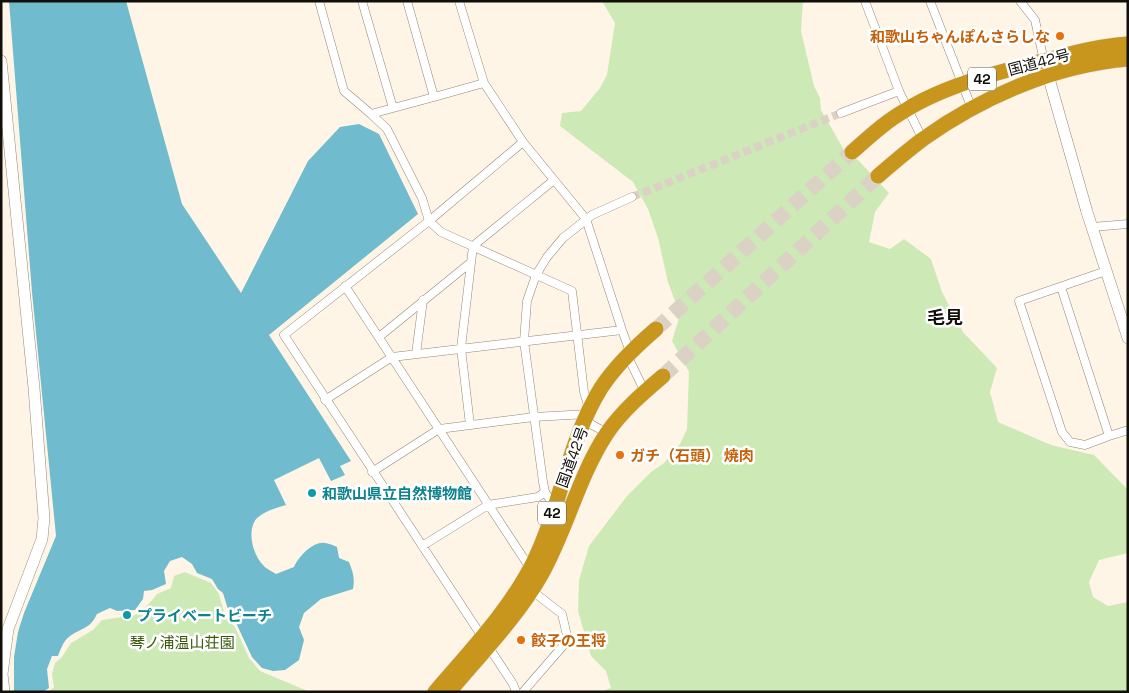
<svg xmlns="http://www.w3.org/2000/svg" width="1129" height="693" font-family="'Space Grotesk','Noto Sans JP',sans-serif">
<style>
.green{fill:#cde9b6}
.water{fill:#70bbcd}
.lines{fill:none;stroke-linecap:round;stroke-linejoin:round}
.street-tunnel{stroke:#dbd2c5;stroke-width:8;stroke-dasharray:8 4;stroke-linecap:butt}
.highway-tunnel{stroke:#dbd2c5;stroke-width:15;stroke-dasharray:15 8;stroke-linecap:butt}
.street-casing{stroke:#91887a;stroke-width:9}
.secondary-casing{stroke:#91887a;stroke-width:12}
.highway-casing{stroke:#dedddd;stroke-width:16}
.street{stroke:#fff;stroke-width:8}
.secondary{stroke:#fff;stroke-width:11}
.highway{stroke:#c8951d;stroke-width:15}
.food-dot{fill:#e8710a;stroke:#fff;stroke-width:2}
.culture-dot{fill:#0f9aa8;stroke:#fff;stroke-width:2}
.labels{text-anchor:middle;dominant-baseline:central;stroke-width:5;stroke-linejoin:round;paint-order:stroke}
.shield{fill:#fff;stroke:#595754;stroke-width:1}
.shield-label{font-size:14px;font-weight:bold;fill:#120f0a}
.food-label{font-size:15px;font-weight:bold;fill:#c56008;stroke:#fff;text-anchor:start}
.street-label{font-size:15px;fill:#120f0a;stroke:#fff}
.culture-label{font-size:15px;font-weight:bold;fill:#0d838f;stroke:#fff;text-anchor:start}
.park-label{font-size:15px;fill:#365709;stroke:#fff}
.quarter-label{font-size:18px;font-weight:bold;fill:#120f0a;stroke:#fff}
</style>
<rect width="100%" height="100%" fill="#fff5e6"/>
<!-- green -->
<path class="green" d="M602,1h201l-2,30 13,55 6,12 1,12 23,40 15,11 30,32 -14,19 -6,30 21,7 14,-10 27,20 11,33 21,40 34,36 -7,24 8,30 53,23 43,10 34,35v63l-29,7 -10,22 4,15 15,9 20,-4v90h-529l12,-4 -5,-17 -15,-15 -13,-45 1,-31 10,-34 38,-50 24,-24 13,-9 16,-19 7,-15 2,-57 -17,-31 8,-26 -12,-33 -10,-44 -10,-29 -15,-27 -73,-56 2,-13 19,-2 19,-23 7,-13 8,-52z
M185,572l26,11 8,11 6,22 10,11 14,31 11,13 50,21h-262l6,-5 -2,-13 3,-11 7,-6 9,-14 22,-13 9,-10 33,-5 12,-9 10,-12 14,-6 3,-12z"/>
<!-- water -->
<path class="water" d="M9,1h117l56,203 59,89 67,-132 32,-34 19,-3 20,10 39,80 -149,121 82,126 -11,5 5,9 -14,6 -12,-23 -45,22 12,25c-10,3 -21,6 -29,13 -11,12 -4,37 6,47 3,4 9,6 13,9l18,-7c4,-9 16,-23 27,-24 5,-1 11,2 16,4l2,11 10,4c4,10 6,16 4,27l-32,10 -17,14 -5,14 5,13 -5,20 -14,10 -12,1 -11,-3 -10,-11 -15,-32 -7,-9 -7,-23 -5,-4 -6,-10 -15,-6 -5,-9 -10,-7 -12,4 -6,10 2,13 -14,6 -8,1 -1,8 -8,11 -18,1 -7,-3 -13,6c-7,15 -14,13 -27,22 -6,4 -9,12 -12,20h-6l-5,13 2,19 -6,4h-29v-35l4,-25 6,-19 32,-77 -24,-244z"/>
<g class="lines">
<!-- street-tunnel -->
<path class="street-tunnel" d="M632,197l209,-84"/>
<!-- highway-tunnel -->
<path class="highway-tunnel" d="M656,329l196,-177
M663,376l215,-200"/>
<defs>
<path id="street" d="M319,1l25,90 27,23 63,-17
M362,1l31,107
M407,1l27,96 50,-14
M459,1l25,82 39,59 63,77 36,111 8,22
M865,1l34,90 24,49
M930,1l42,108
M1020,1l15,19 9,41
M841,113l58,-22
M371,114l16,15 35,69 7,23 12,11 131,59 12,101 3,10 5,3
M1092,227l36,-3
M1106,271l-87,30 43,131 8,10 15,3 24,-9
M345,286l185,282
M1061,287l48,149 19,-6
M379,337l91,-74
M416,354l7,-54
M627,355l18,37
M325,400l67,-43 230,-27
M585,421l22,12
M470,425l-9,-77 12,-102 81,-66
M372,472l67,-43 95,-12 54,-3
M555,508l-10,-16 -2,-10 -19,-141 3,-40 9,-26 11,-18 16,-19 29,-23 40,-18
M422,546l66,-41 50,-8 7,-5
M516,692l-3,-8 -229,-349 145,-114 94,-79
M523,692l45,-52 -6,-26 -31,-24"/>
<path id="secondary" d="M1,61l33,327 10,130 -2,21 -34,90 -6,45 2,18
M1044,61l43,151 41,126"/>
<path id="highway" d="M852,152c17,-15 34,-31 54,-42 38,-24 93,-38 136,-49 28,-7 56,-15 86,-17
M878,176c15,-13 29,-25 45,-37 59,-42 132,-74 205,-80
M435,692c35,-41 75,-82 99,-131 27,-55 34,-120 67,-173 15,-23 34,-41 55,-59
M449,692c31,-37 69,-76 92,-117 26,-46 37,-98 66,-142 15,-22 36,-40 56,-57"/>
</defs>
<!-- street casing -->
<use href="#street" class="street-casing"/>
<!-- secondary casing -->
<use href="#secondary" class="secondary-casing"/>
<!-- highway casing -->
<use href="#highway" class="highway-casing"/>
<!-- street -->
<use href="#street" class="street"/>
<!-- secondary -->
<use href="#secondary" class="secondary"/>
<!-- highway -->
<use href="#highway" class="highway"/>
</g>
<!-- markers -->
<g class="food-dot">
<circle cx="1060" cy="36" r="5"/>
<circle cx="620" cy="455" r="5"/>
<circle cx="521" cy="640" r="5"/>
</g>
<g class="culture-dot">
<circle cx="312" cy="493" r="5"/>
<circle cx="127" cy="615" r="5"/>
</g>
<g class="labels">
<!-- shield labels -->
<g class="shield">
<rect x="968" y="67.5" width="28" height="23" rx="4"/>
<rect x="538" y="501.5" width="28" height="23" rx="4"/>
</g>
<g class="shield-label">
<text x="982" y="79">42</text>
<text x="552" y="513">42</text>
</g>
<!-- food labels -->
<g class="food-label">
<text x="1050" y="36" text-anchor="end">和歌山ちゃんぽんさらしな</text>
<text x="630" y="455">ガチ（石頭） 焼肉</text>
<text x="531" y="640">餃子の王将</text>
</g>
<!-- street labels -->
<g class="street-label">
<text transform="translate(1039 62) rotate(-15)">国道42号</text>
<text transform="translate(572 457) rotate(-70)">国道42号</text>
</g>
<!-- culture labels -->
<g class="culture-label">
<text x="322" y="493">和歌山県立自然博物館</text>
<text x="137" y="615">プライベートビーチ</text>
</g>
<!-- park labels -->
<g class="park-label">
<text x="182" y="642">琴ノ浦温山荘園</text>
</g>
<!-- quarter labels -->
<g class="quarter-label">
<text x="945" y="317">毛見</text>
</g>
</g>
<!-- border -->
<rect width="1129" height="693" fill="none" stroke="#120f0a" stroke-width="5"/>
</svg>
